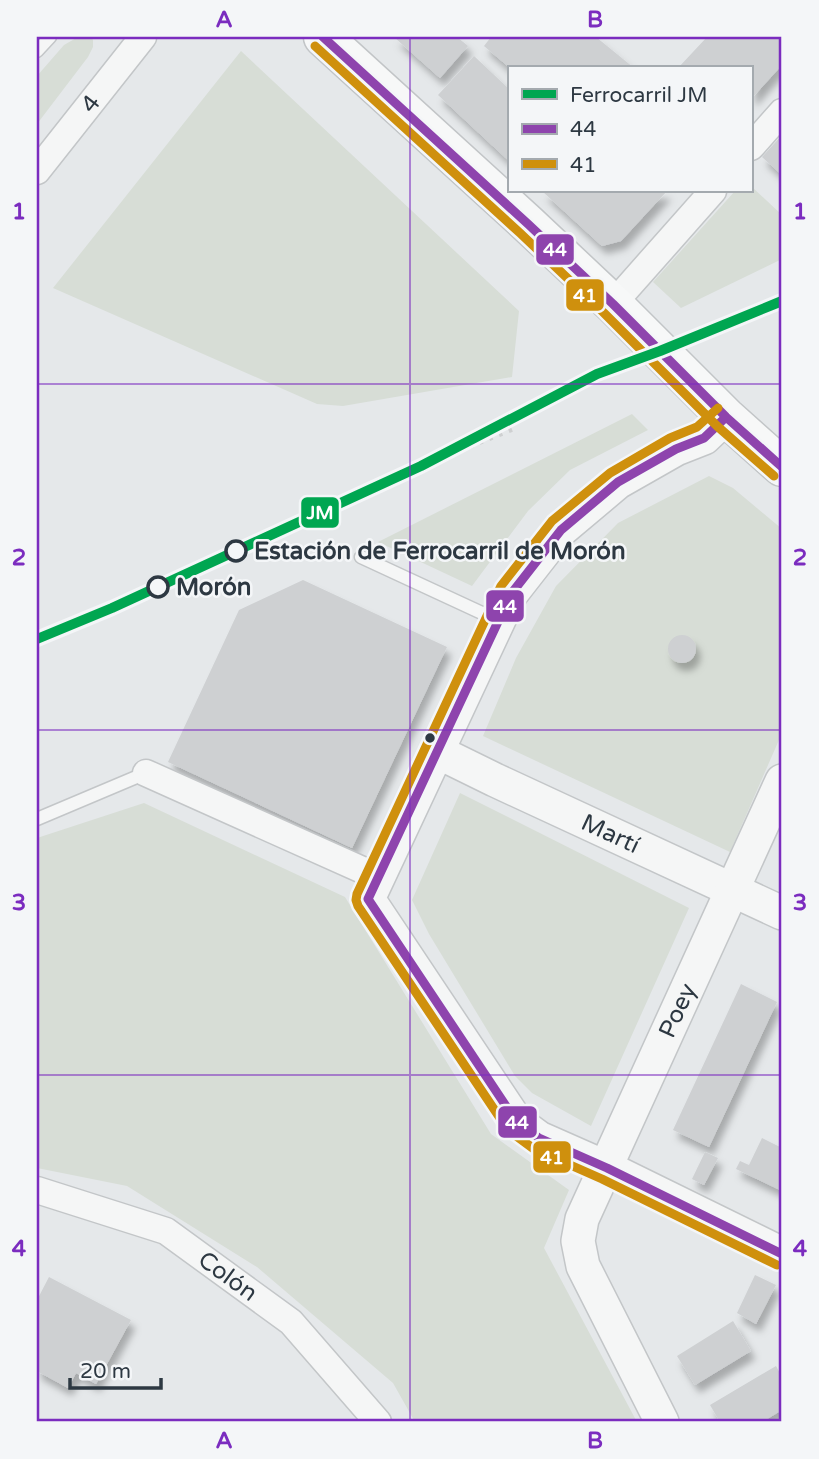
<svg xmlns="http://www.w3.org/2000/svg" width="819" height="1459" font-family="'Varela Round',sans-serif">
<style>
.green{fill:#d7ddd6}
.building{fill:#ced0d2;filter:url(#shadow)}
.lines{fill:none;stroke-linecap:round;stroke-linejoin:round}
.service-casing{stroke:#c3c6c8;stroke-width:15}
.minor-casing{stroke:#c3c6c8;stroke-width:29}
.tertiary-casing{stroke:#c3c6c8;stroke-width:36}
.primary-casing{stroke:#c2c5c7;stroke-width:41}
.service{stroke:#f5f6f6;stroke-width:12}
.minor{stroke:#f5f6f6;stroke-width:26}
.tertiary{stroke:#f5f6f6;stroke-width:33}
.primary{stroke:#f7f8f8;stroke-width:38}
.rail{stroke:#ced0d1;stroke-width:5;stroke-dasharray:3.5 7;stroke-linecap:butt}
.bus-1-casing{stroke:#f4f6f8;stroke-width:14}
.bus-2-casing{stroke:#f4f6f8;stroke-width:14}
.bus-1{stroke:#8e44ad;stroke-width:9}
.bus-2{stroke:#cf900d;stroke-width:9}
.rail-1-casing{stroke:#f4f6f8;stroke-width:16}
.rail-1{stroke:#00a651;stroke-width:10}
.grid{fill:none;stroke:#7b2cbf;stroke-width:2;stroke-opacity:0.55}
.stop-dot{fill:#f4f6f8;stroke:#2d3842;stroke-width:3.5}
.bus-dot{fill:#2d3842;stroke:#f4f6f8;stroke-width:2.5}
.labels{text-anchor:middle;dominant-baseline:central;stroke-width:5;stroke-linejoin:round;paint-order:stroke}
.street-label{font-size:24px;fill:#2d3842;stroke:#f4f6f8}
.stop-label{font-size:24px;font-weight:bold;fill:#2d3842;stroke:#f4f6f8;text-anchor:start}
.line-badge{stroke:#f4f6f8;stroke-width:2.5}
.badge-label{font-size:19px;text-anchor:middle;font-weight:bold;fill:#fff}
.neatline{fill:none;stroke:#7b2cbf;stroke-width:2.5}
.grid-label{font-size:23px;text-anchor:middle;font-weight:bold;fill:#7b2cbf}
</style>
<defs>
<filter id="shadow"><feDropShadow dx="4.5" dy="8" stdDeviation="3.5" flood-color="#0004"/></filter>
</defs>
<rect width="100%" height="100%" fill="#e5e8ea"/>
<!-- green -->
<path class="green" d="M78,37h13l2,3v7l-5,10 -51,67v-48l27,-31z
M241,51l278,260 -7,66 -169,29 -26,-2 -264,-116z
M751,186l31,29v44l-101,49 -28,-26 82,-91h16z
M632,414l16,16 -78,40 -42,41 -56,75 -94,-44z
M709,476l24,12 49,41v204l-52,119 -247,-116 33,-78 40,-72 62,-63z
M460,793l229,115 -98,218 -59,-33 -17,-17 -86,-142 -17,-34z
M144,803l201,94 146,237 78,56 -25,58 93,174h-222l-22,-39 -136,-116 -130,-81 -90,-18v-330z"/>
<!-- building -->
<path class="building" d="M394,37h63l11,9 -28,32z
M491,37h105l38,31h-124l-26,-22z
M707,37h74l1,28 -31,34v-31h-73z
M474,56l35,33v72l-71,-66z
M782,135v40l-20,-18z
M542,191h125l-46,50 -19,5z
M303,580l144,67 -95,201 -184,-86 71,-152z
M668 649a14 14 0 1 1 28 0a14 14 0 1 1-28 0Z
M741,984l36,18 -68,145 -36,-17z
M762,1138l20,10v43l-46,-22 4,-8 9,4z
M705,1152l13,6 -14,27 -12,-6z
M755,1275l21,10 -20,39 -19,-11z
M49,1277l82,43 -35,64 -20,-11 -8,15 -31,-17v-71z
M733,1321l18,30 -56,34 -18,-29z
M776,1366l6,11v33l-20,12h-42l-10,-17z"/>
<g class="lines">
<defs>
<path id="service" d="M37,51l13,-14
M361,557l136,63
M37,819l109,-46"/>
<g id="minor">
<path d="M751,147l31,-35"/>
<path id="s1" d="M37,171l106,-134"/>
<path d="M613,304l100,-113"/>
<path d="M146,773l232,104"/>
<path id="s2" d="M37,1190l129,41 125,91 87,100"/>
</g>
<g id="tertiary">
<path d="M726,417l-22,21 -28,11 -58,33 -57,48 -50,64 -143,305 148,222 23,17 68,30 175,86"/>
<path id="s3" d="M438,752l57,28 287,133"/>
<path id="s4" d="M662,1422l-79,-156 -5,-25 4,-22 200,-438"/>
</g>
<path id="primary" d="M323,37l205,187 85,80 113,113 56,50"/>
</defs>
<!-- service casing -->
<use href="#service" class="service-casing"/>
<!-- minor casing -->
<use href="#minor" class="minor-casing"/>
<!-- tertiary casing -->
<use href="#tertiary" class="tertiary-casing"/>
<!-- primary casing -->
<use href="#primary" class="primary-casing"/>
<!-- service -->
<use href="#service" class="service"/>
<!-- minor -->
<use href="#minor" class="minor"/>
<!-- tertiary -->
<use href="#tertiary" class="tertiary"/>
<!-- primary -->
<use href="#primary" class="primary"/>
<!-- rail -->
<path class="rail" d="M421,466l92,-37"/>
<defs>
<path id="bus-1" d="M323,37l205,187 85,80 113,113 56,50
M726,417l-22,21 -28,11 -58,33 -57,48 -50,64 -143,305 148,222 23,17 68,30 175,86"/>
<path id="bus-2" d="M315,46l205,187 84,80 113,113 57,50
M718,408l-21,19 -27,11 -60,35 -58,48 -51,65 -144,308 -1,6 2,6 150,224 26,19 68,30 175,86"/>
</defs>
<!-- bus-1 casing -->
<use href="#bus-1" class="bus-1-casing"/>
<!-- bus-2 casing -->
<use href="#bus-2" class="bus-2-casing"/>
<!-- bus-1 -->
<use href="#bus-1" class="bus-1"/>
<!-- bus-2 -->
<use href="#bus-2" class="bus-2"/>
<defs>
<path id="rail-1" d="M37,639l75,-31 309,-142 176,-92 63,-23 122,-50"/>
</defs>
<!-- rail-1 casing -->
<use href="#rail-1" class="rail-1-casing"/>
<!-- rail-1 -->
<use href="#rail-1" class="rail-1"/>
</g>
<!-- grid -->
<path class="grid" d="M410,37v1385M37,384h745M37,730h745M37,1075h745"/>
<!-- markers -->
<g class="stop-dot">
<circle cx="236" cy="551" r="10"/>
<circle cx="158" cy="587" r="10"/>
</g>
<circle class="bus-dot" cx="430" cy="738" r="6"/>
<g class="labels">
<!-- street labels -->
<g class="street-label">
<text stroke="none"><textPath href="#s1" startOffset="86">4</textPath></text>
<text stroke="none"><textPath href="#s3" startOffset="191">Martí</textPath></text>
<text stroke="none"><textPath href="#s4" startOffset="452">Poey</textPath></text>
<text stroke="none"><textPath href="#s2" startOffset="212">Colón</textPath></text>
</g>
<!-- stop labels -->
<g class="stop-label">
<text x="254" y="551">Estación de Ferrocarril de Morón</text>
<text x="176" y="587">Morón</text>
</g>
</g>
<g class="line-badge">
<rect x="535" y="233" width="40" height="33" rx="7" fill="#8e44ad"/>
<rect x="565" y="278" width="40" height="34" rx="7" fill="#cf900d"/>
<rect x="300" y="496" width="40" height="33" rx="7" fill="#00a651"/>
<rect x="485" y="589" width="40" height="34" rx="7" fill="#8e44ad"/>
<rect x="497" y="1105" width="41" height="34" rx="7" fill="#8e44ad"/>
<rect x="532" y="1140" width="40" height="34" rx="7" fill="#cf900d"/>
</g>
<g class="badge-label">
<text x="555" y="256">44</text>
<text x="585" y="302">41</text>
<text x="320" y="519">JM</text>
<text x="505" y="613">44</text>
<text x="517" y="1129">44</text>
<text x="552" y="1164">41</text>
</g>
<!-- border -->
<rect width="819" height="1459" fill="none" stroke="#f4f6f8" stroke-width="77"/>
<!-- legend -->
<rect x="508" y="66" width="245" height="126" fill="#f4f6f8" stroke="#a4aaaf" stroke-width="2"/>
<rect x="522" y="89" width="35" height="10" fill="#00a651" stroke="#a4aaaf" stroke-width="2"/>
<text x="570" y="102" font-size="21" fill="#2d3842">Ferrocarril JM</text>
<rect x="522" y="124" width="35" height="10" fill="#8e44ad" stroke="#a4aaaf" stroke-width="2"/>
<text x="570" y="136" font-size="21" fill="#2d3842">44</text>
<rect x="522" y="159" width="35" height="10" fill="#cf900d" stroke="#a4aaaf" stroke-width="2"/>
<text x="570" y="172" font-size="21" fill="#2d3842">41</text>
<!-- scale -->
<path d="M70 1378v10h91v-10" fill="none" stroke="#2d3842" stroke-width="3.5"/>
<text x="80" y="1378" font-size="21" fill="#2d3842" stroke="#f4f6f8" stroke-width="5" paint-order="stroke">20 m</text>
<rect x="38" y="38" width="742" height="1382" class="neatline"/>
<g class="grid-label">
<text x="224" y="27">A</text>
<text x="595" y="27">B</text>
<text x="19" y="219">1</text>
<text x="800" y="219">1</text>
<text x="19" y="565">2</text>
<text x="800" y="565">2</text>
<text x="19" y="910">3</text>
<text x="800" y="910">3</text>
<text x="19" y="1256">4</text>
<text x="800" y="1256">4</text>
<text x="224" y="1448">A</text>
<text x="595" y="1448">B</text>
</g>
</svg>
